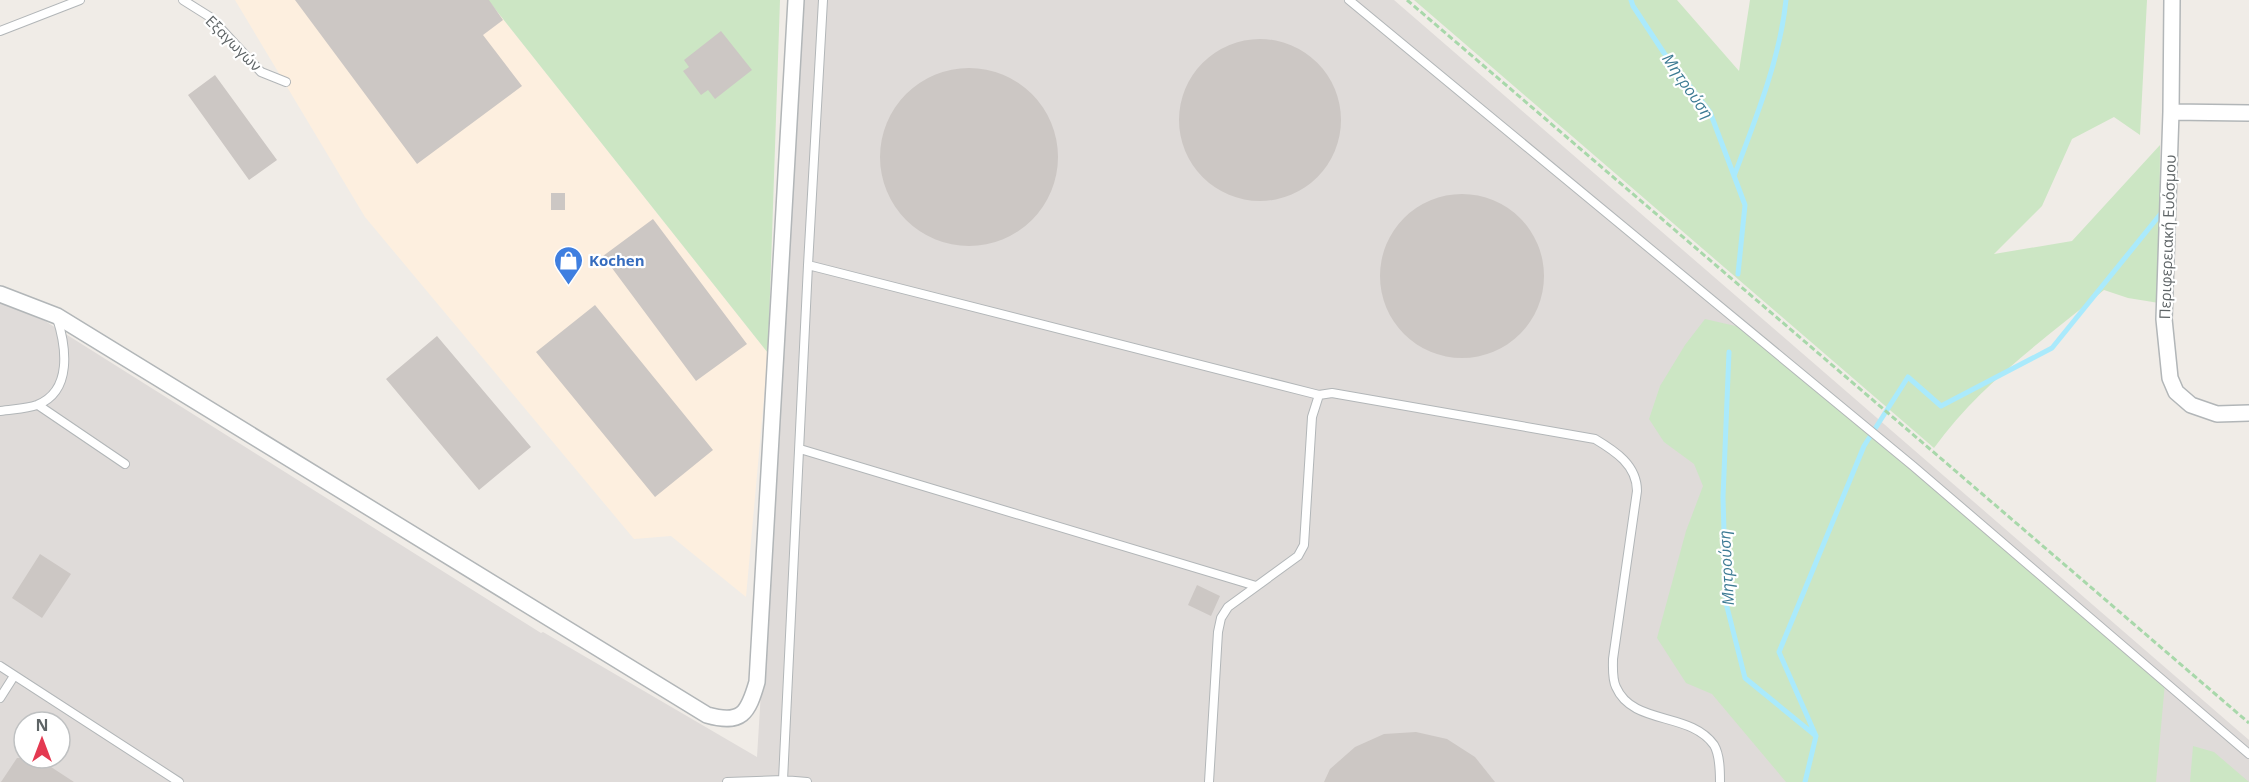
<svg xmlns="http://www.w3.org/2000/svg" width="2249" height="782" font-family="'Open Sans',sans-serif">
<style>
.commercial{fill:#fdefdf}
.industrial{fill:#dfdbd9;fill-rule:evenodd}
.green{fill:#cce6c4}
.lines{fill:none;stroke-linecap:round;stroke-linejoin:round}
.stream{stroke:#aaeafc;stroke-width:5}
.building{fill:#ccc7c4}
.service-casing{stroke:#b2b6b8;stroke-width:10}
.minor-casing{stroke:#b2b6b8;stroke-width:18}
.path{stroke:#a8d8aa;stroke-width:3;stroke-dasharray:6 3;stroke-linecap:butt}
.service{stroke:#fff;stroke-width:8}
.minor{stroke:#fff;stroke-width:15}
.labels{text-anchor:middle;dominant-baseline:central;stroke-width:4.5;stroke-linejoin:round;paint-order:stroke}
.street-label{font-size:15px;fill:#5e6466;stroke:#fff}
.shop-label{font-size:15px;font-weight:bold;fill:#366cbe;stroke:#fff;text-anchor:start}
.water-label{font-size:16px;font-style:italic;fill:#3d7b94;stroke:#fff}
</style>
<rect width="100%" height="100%" fill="#f0ece7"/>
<!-- commercial -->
<path class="commercial" d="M235,0h253l280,353 -22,244 -75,-61 -37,3 -269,-322z"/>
<!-- industrial -->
<path class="industrial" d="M803,0h591l855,740v42h-2249v-479l45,18 496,312 2,-1 214,125zM24,722h36v36h-36z"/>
<!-- green -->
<path class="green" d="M488,0h292l-12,353z
M1414,0h263l62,71 11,-71h397l-7,135 -26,-18 -42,22 -30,67 -48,48 78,-13 88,-96 -1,158 -31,-5 -24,-8c-59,49 -125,95 -170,158z
M1705,319l48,11 412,353 -9,99h-370l-74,-88 -26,-11 -29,-45 29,-107 17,-45 -9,-22 -30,-22 -15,-23 11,-33 25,-41z
M2193,746l21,6 35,30h-59z"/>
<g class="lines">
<!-- stream -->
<path class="stream" d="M1631,0l2,6 31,47 46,59 35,93 -7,69
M1734,176c21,-55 46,-117 52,-176
M1729,352l-6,145 3,106 19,75 71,58 -11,46
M1816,736l-37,-84 85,-206 44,-69 33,29 111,-58 111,-137"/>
</g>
<!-- building -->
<path class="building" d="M295,0h194l14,20 -20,15 39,51 -105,78z
M721,31l31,39 -37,29 -7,-9 -7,5 -18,-24 6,-4 -5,-7z
M1179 120a81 81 0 1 1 162 0a81 81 0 1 1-162 0Z
M880 157a89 89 0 1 1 178 0a89 89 0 1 1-178 0Z
M215,75l62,85 -28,20 -61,-85z
M551,193h14v17h-14z
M1380 276a82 82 0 1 1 164 0a82 82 0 1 1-164 0Z
M653,219l94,125 -51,37 -93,-125z
M595,305l118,145 -58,47 -119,-145z
M437,336l94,111 -52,43 -93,-111z
M40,554l31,20 -29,44 -30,-20z
M1197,585l23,11 -9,20 -23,-11z
M1416,732l31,7 28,18 20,25h-171l6,-13 25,-22 29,-13z
M17,758h36l-5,7 26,17h-73z"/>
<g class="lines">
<defs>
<path id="service" d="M183,0l27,17 51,55 25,10
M1349,0l564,466 336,288
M0,31l80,-31
M808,265l511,130
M38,405l87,59
M0,411c12,-2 26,-2 37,-6 36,-14 29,-59 20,-87
M800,449l456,137
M0,666l179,116
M0,698l14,-22
M783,780l24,2
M727,782l56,-2 25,-515 15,-265
M1209,782l9,-150 3,-14 7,-11 70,-51 6,-11 8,-128 7,-22 13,-2 263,46c20,12 42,26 42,52l-24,168c0,8 -1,20 3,28 17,39 74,24 98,58 6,10 6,26 6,37"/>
<path id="minor" d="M2172,0l-1,112 -7,207 6,59 6,14 15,13 26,9 32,-1
M2171,112l78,1
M0,294l57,22 650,399c35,10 41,-2 50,-33l39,-682"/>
</defs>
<!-- service casing -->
<use href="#service" class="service-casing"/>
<!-- minor casing -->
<use href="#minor" class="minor-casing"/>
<!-- path -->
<path class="path" d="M1407,0l842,723"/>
<!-- service -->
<use href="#service" class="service"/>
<!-- minor -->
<use href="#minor" class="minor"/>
</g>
<!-- icons -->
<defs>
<symbol id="shop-pin" viewBox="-11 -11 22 30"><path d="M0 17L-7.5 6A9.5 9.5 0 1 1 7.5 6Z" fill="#3f7fe0" stroke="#fff"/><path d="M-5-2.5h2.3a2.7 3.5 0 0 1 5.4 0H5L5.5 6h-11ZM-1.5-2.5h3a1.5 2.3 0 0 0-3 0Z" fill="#fff"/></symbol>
</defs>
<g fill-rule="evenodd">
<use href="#shop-pin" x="552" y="244" width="33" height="45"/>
</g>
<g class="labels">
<!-- street labels -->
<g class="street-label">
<text transform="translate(234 43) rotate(45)">Εξαγωγών</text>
<text transform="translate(2167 237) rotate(-88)">Περιφερειακή Ευόσμου</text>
</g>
<!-- shop labels -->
<g class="shop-label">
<text x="589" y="260">Kochen</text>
</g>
<!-- water labels -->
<g class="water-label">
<text transform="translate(1688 86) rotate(55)">Μητρούση</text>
<text transform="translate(1726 568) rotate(-93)">Μητρούση</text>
</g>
</g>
<!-- north arrow -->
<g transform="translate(42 740)"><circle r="28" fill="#ffffff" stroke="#bfc1c2" stroke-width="1.5"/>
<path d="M0-4.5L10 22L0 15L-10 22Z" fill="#e43951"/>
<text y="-9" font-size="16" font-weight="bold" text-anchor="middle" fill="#5e6466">N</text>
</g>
</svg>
